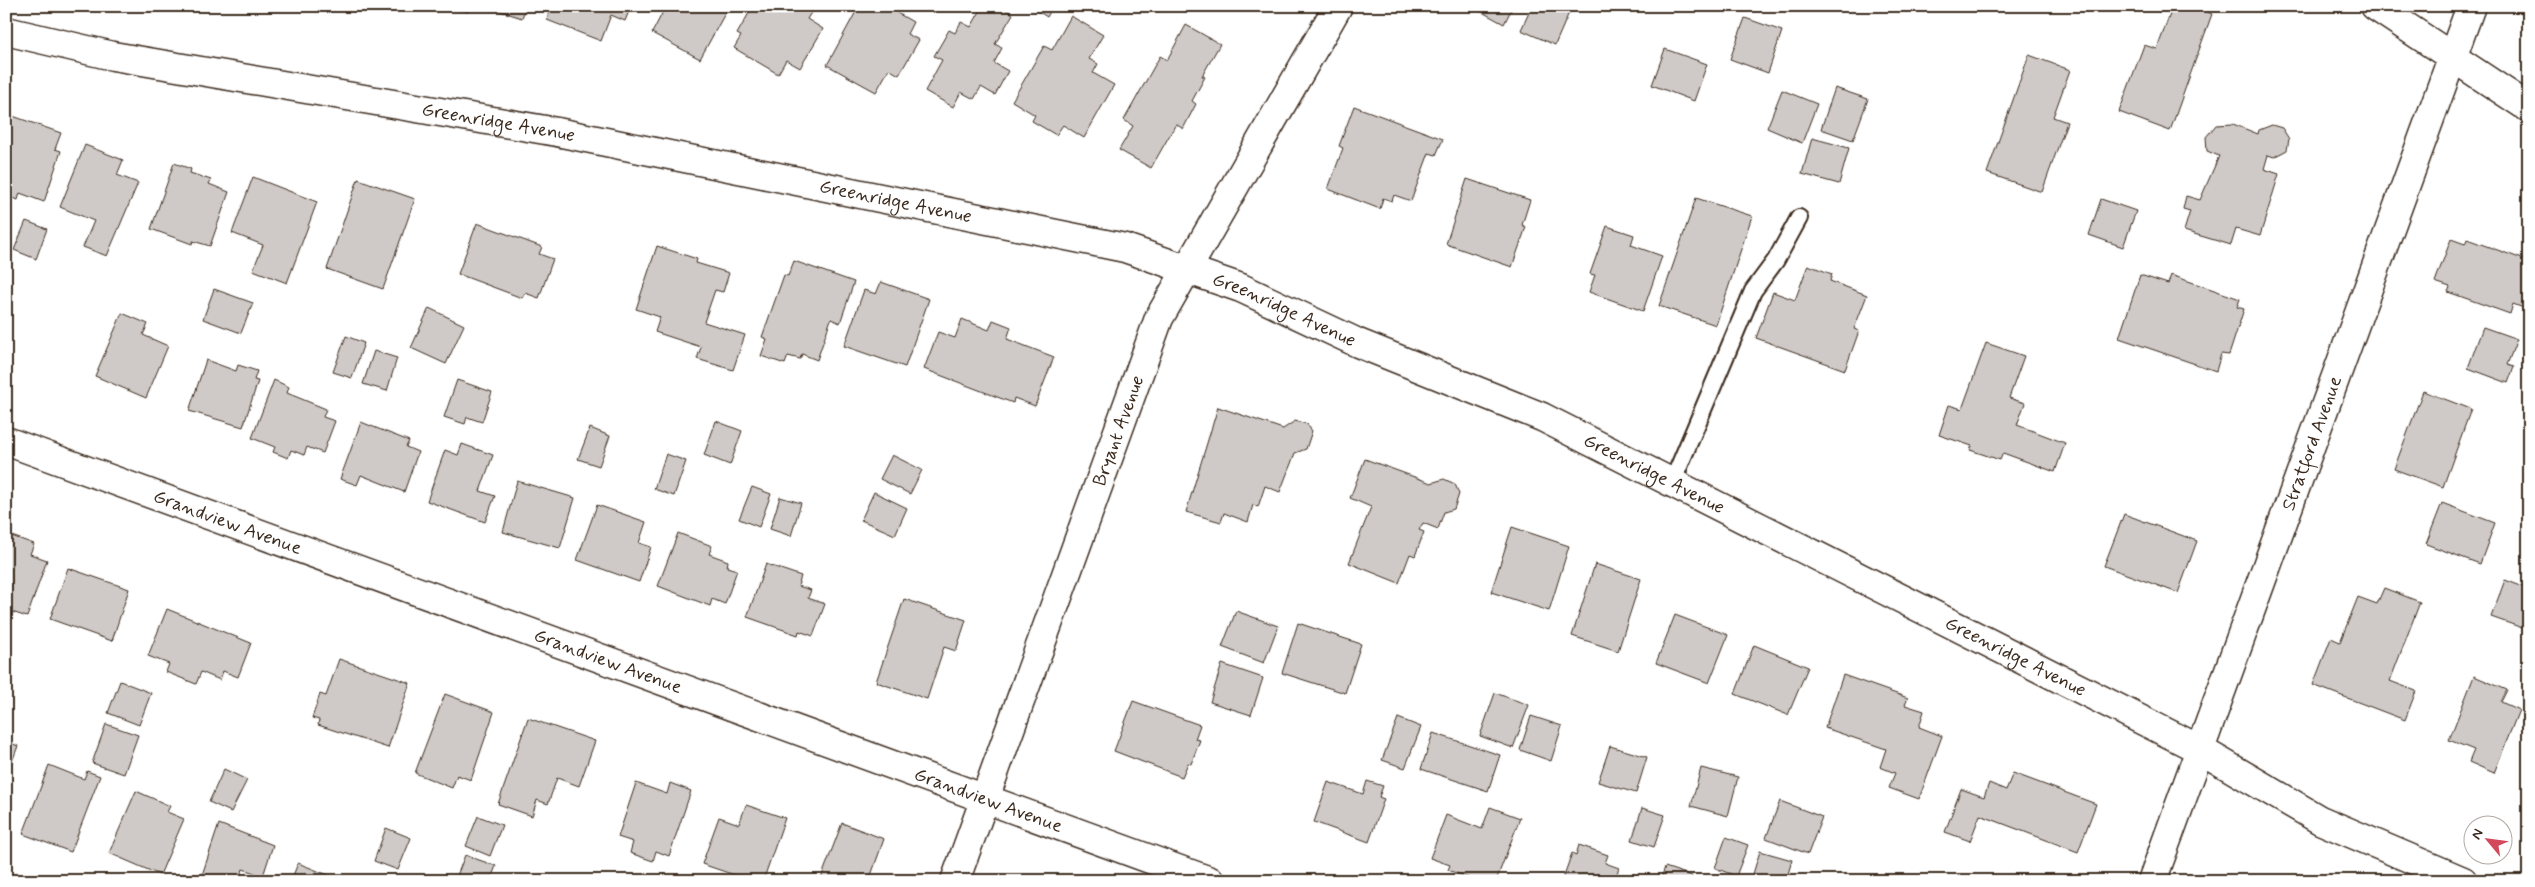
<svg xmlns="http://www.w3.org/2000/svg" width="2535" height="887" font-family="Mynerve,sans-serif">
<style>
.building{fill:#cfcac7;stroke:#3b2a1e}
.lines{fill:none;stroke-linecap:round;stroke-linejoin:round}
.lane-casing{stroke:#3b2a1e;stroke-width:20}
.street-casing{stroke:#3b2a1e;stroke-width:31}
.secondary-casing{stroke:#3b2a1e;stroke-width:31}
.lane{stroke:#fff;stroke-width:16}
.street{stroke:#fff;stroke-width:28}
.secondary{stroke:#fff;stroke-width:28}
.labels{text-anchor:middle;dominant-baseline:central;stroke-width:5;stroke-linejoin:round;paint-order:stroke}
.street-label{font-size:19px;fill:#3b2a1e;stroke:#fff}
</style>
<rect width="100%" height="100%" fill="#fff"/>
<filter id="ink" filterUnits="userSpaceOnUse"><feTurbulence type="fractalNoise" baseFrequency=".02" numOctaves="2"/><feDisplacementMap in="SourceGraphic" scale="10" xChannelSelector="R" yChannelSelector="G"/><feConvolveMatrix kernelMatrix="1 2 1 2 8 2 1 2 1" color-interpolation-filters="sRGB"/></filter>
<g filter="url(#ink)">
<!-- building -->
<path class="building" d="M448,6h22l-2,6z
M484,6h42l-4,12z
M552,6h79l-6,15 -14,-6 -10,26 -54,-21z
M666,6h63l-29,53 -48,-26z
M753,6l61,2 -7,11 16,10 -23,39 -14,-8 -8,14 -44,-26 7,-12 -4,-2z
M859,6h26l28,16 -6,12 12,6 -20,35 -10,-6 -13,23 -49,-27z
M983,6h17l13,8 -18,30 7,4 -8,15 14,8 -13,24 -14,-8 -7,12 -13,-7 -8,15 -28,-16 17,-31 -8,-4 15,-26 6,3 6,-11 10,5z
M1030,6h23l-6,11z
M1471,6h42l-9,18z
M1532,6h34l5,2 -16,37 -34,-15z
M2173,6h20l19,8 -42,117 -51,-19 25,-67 13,4z
M1071,16l32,19 -14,24 9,5 -5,9 21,12 -30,53 -21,-13 -7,10 -24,-14 3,-6 -23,-14 32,-55 8,4z
M1745,18l37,13 -14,42 -38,-14z
M1186,25l34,19 -18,32 3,1 -13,24 4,3 -13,25 -7,-5 -25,44 -32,-18 14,-24 -9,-6 36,-64 7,4z
M1665,49l42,15 -13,37 -42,-16z
M2029,55l41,15 -17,47 14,5 -25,70 -55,-19z
M1835,88l33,11 -15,41 -32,-11z
M1782,90l35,14 -15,39 -35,-15z
M1354,106l89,33 -7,16 -7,-2 -18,48 -17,-6 -2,6 -9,-3 -3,11 -52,-20 15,-41 -4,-2z
M7,114l54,19 -6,16 6,2 -17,51 -24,-9 -2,7 -12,-4z
M2233,124l25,10 1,-4 13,-5 10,3 7,11 -2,11 -13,7 -6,-2 -4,14 15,5 -19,62 -24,-7 -5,16 -47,-14 6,-20 -7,-2 3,-13 14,4 19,-44 -12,-5 -1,-14 10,-12z
M1812,138l37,10 -10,36 -37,-10z
M85,145l38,15 -6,15 21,8 -31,73 -24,-9 11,-26 -34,-14z
M174,163l17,6 -1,4 21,7 -2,4 20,8 -19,54 -17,-5 -1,3 -41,-15z
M253,177l64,25 -30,81 -34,-13 10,-25 -31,-12z
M358,179l57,20 -32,90 -56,-20z
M1467,179l63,21 -8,25 4,2 -14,40 -66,-23z
M1696,198l56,18 -36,109 -57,-19z
M2101,199l35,12 -13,36 -34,-12z
M26,221l21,8 -11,30 -22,-9z
M477,223l65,24 -3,7 14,5 -14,39 -14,-5 -3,5 -64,-24z
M1607,226l27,9 -3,10 31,11 -19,55 -54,-19 6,-17 -5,-1z
M2451,239l14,5 2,-5 61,22 -2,7 3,1v41l-16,-6 -3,10 -62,-22 2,-5 -15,-5z
M657,246l40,13 -1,4 33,10 -6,19 -8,-2 -11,32 41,13 -12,35 -36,-11 4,-12 -46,-15 5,-15 -24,-8z
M794,261l60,21 -14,41 -9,-4 -14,41 -15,-6 -2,5 -12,-3 -3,8 -24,-8 6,-17 -5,-2 22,-62 4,1z
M1808,265l24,9 -2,7 37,14 -13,34 5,2 -14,39 -89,-32 17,-46 22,8z
M2140,275l28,9 3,-9 69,24 -3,8 7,2 -15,46 -8,-1 -5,17 -97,-33z
M881,282l48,17 -24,68 -61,-21 20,-56 12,4z
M214,289l39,14 -12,30 -38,-14z
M429,308l35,17 -18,39 -35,-16z
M122,313l26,11 -5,11 25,11 -22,52 -51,-22z
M962,319l27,11 4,-10 18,7 -4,12 47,18 -19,49 -21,-8 -1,5 -89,-34 14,-37 17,6z
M2483,327l34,12 -10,26 7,2 -6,16 -40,-15z
M346,336l18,7 -12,35 -19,-6z
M1986,343l38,13 -15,42 16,5 -8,22 48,18 -10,29 -52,-19 -3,7 -30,-10 2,-4 -33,-11 10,-30 13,4z
M374,351l23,7 -10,33 -24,-7z
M206,360l30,11 2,-6 19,6 -3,9 4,1 -15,46 -54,-16z
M274,380l15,7 -2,6 39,16 -3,8 12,4 -12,32 -16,-6 -3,8 -13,-5 -3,8 -15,-6 2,-5 -23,-9z
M457,380l35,12 -10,30 -15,-5 -2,7 -21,-7z
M2423,391l48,18 -28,78 -49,-18z
M1218,407l65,22 12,-8 12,3 5,7 -6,18 -11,4 -15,39 -15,-6 -7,21 -5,-2 -5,17 -24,-9 -3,9 -35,-10z
M716,421l26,10 -12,34 -26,-10z
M361,422l48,19 -3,6 12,5 -14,40 -43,-17 -4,10 -17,-6z
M590,428l20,8 -11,30 -21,-7z
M462,444l31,11 -13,36 15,5 -10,26 -58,-21 18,-51 13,5z
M666,454l20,7 -12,35 -20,-7z
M892,455l30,15 -12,24 -30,-15z
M1365,459l66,24 13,-4 11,5 4,10 -5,15 -10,3 -6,17 -15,-6 -4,7 5,2 -9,24 -5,-2 -11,29 -50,-20 22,-56 -21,-9z
M517,481l58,17 -15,50 -57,-16z
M752,487l19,7 -12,33 -20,-8z
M874,492l33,16 -12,27 -34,-15z
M780,497l21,6 -10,33 -21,-7z
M2442,503l53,20 -15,41 -54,-20z
M597,505l49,17 -7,21 12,4 -12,35 -62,-22z
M2124,514l73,27 -19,52 -74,-27z
M1512,527l57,19 -20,65 -58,-19z
M678,533l34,13 -3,8 19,7 -1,6 10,3 -12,34 -13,-5 -2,7 -52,-20z
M6,534l28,10 -4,10 17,6 -20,57 -21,-7z
M766,564l35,12 -3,10 13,4 -3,8 17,6 -12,32 -14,-5 -1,4 -51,-18z
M1595,564l46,15 -23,72 -46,-15z
M68,568l61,21 -17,52 -62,-22z
M2505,580l24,9 -1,41 -37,-13z
M2384,588l36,14 -30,79 26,10 -11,29 -92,-35 18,-47 9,4 18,-45 19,7z
M904,599l62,21 -10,31 -12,-4 -17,52 -51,-17z
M167,609l84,34 -13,34 -15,-6 -3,9 -19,-8 -5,12 -30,-12 3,-8 -21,-8z
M1236,611l42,15 -14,37 -42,-16z
M1675,615l53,20 -19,48 -53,-20z
M1298,623l63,21 -16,49 -63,-20z
M1754,645l54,22 -20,48 -53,-21z
M339,659l71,24 -22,65 -70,-23 1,-5 -7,-2 8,-24 6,2z
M1222,664l41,14 -12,37 -41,-13z
M1843,675l65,23 -3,7 19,6 -5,16 23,9 -23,63 -30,-11 6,-15 -15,-6 6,-18 -61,-21z
M2474,676l33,14 -6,12 18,8 -25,63 -25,-11 5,-12 -25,-10z
M120,681l31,12 -12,32 -31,-12z
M1495,693l34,12 -16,43 -33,-12z
M445,694l49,18 -23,68 -14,-5 -5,13 -37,-15z
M1133,701l67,24 -5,14 5,1 -9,24 -3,-1 -6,14 -68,-26z
M1531,716l31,10 -11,35 -31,-11z
M528,718l67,23 -16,45 -22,-8 -9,26 -11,-4 -5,16 -34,-12z
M1398,718l23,9 -16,41 -23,-8z
M106,724l32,11 -14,39 -32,-11z
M1433,733l67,22 -12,36 -67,-22z
M6,741l12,5 -12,31z
M1610,746l37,11 -11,36 -38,-11z
M49,765l35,14 3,-8 13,5 -29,76 -48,-18z
M1701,768l37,9 -10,39 -37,-10z
M224,769l23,11 -16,32 -22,-10z
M2013,773l83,31 -18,48 -98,-37 -10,26 -25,-9 16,-43 23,8 5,-14 17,7z
M1367,781l16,5 -4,11 5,2 -15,43 -55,-20 14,-40 35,12z
M636,783l31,11 3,-11 21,8 -22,65 -13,-5 -3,10 -23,-8 3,-11 -15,-5z
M136,791l34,15 -3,6 17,7 -24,56 -51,-22z
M1780,801l42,16 -14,37 -42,-16z
M746,805l39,13 -22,63h-11l-50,-17 17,-47 20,7z
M1490,807l30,11 -24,63h-19l-29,-11 2,-5 -20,-7 16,-43 36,14z
M1642,808l23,7 -11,32 -22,-7z
M478,816l24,9 -12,31 -24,-10z
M842,823l42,16 -15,42h-49z
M219,824l54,21 -10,31 -20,-7 -4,12h-39z
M386,828l25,10 -13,32 -24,-9z
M1726,837l22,8 -12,31 -21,-8z
M1579,845l29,10 -3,8 14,5 -5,13h-52l10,-28 4,2z
M1760,851l32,9 -6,21h-11l-22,-7z
M465,855l31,11 -6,15h-35z
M298,863l45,18h-52z
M1665,867l27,9 -1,5h-31z
M2210,876l13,5h-14z"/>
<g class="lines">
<defs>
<path id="lane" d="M1672,483l81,-192 23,-31 23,-42"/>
<g id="street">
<path id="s1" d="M6,31l107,25 444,76 568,116 116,40 117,55 184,74 657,332 121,71 143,61"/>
<path id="s2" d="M6,441l1204,440"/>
<path id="s3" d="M2152,881l319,-875"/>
</g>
<g id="secondary">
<path d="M2375,6l154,102"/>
<path id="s4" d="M955,881l204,-563 179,-312"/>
</g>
</defs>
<!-- lane casing -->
<use href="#lane" class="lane-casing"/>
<!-- street casing -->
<use href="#street" class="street-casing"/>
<!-- secondary casing -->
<use href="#secondary" class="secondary-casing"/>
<!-- lane -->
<use href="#lane" class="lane"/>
<!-- street -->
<use href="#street" class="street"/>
<!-- secondary -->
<use href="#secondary" class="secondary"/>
</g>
</g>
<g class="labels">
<!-- street labels -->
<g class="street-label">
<text stroke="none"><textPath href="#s1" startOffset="501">Greenridge Avenue</textPath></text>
<text stroke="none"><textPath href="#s1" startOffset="906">Greenridge Avenue</textPath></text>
<text stroke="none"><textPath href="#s1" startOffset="1311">Greenridge Avenue</textPath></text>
<text stroke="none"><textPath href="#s4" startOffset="479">Bryant Avenue</textPath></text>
<text stroke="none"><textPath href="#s3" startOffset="466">Stratford Avenue</textPath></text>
<text stroke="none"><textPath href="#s1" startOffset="1716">Greenridge Avenue</textPath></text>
<text stroke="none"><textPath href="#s2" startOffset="236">Grandview Avenue</textPath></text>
<text stroke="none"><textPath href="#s1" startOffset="2121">Greenridge Avenue</textPath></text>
<text stroke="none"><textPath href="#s2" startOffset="641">Grandview Avenue</textPath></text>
<text stroke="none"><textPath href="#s2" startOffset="1046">Grandview Avenue</textPath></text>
</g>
</g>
<!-- margin -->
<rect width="2535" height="887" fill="none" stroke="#fff" stroke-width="25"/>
<rect x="12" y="12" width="2510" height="862" fill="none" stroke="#3b2a1e" stroke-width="2" filter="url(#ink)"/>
<!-- north arrow -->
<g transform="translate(2488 840) rotate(299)"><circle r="24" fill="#ffffff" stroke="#b1aaa5"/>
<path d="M0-4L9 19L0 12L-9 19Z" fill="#d1495b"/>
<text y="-8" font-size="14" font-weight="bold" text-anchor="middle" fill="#3b2a1e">N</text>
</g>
</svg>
